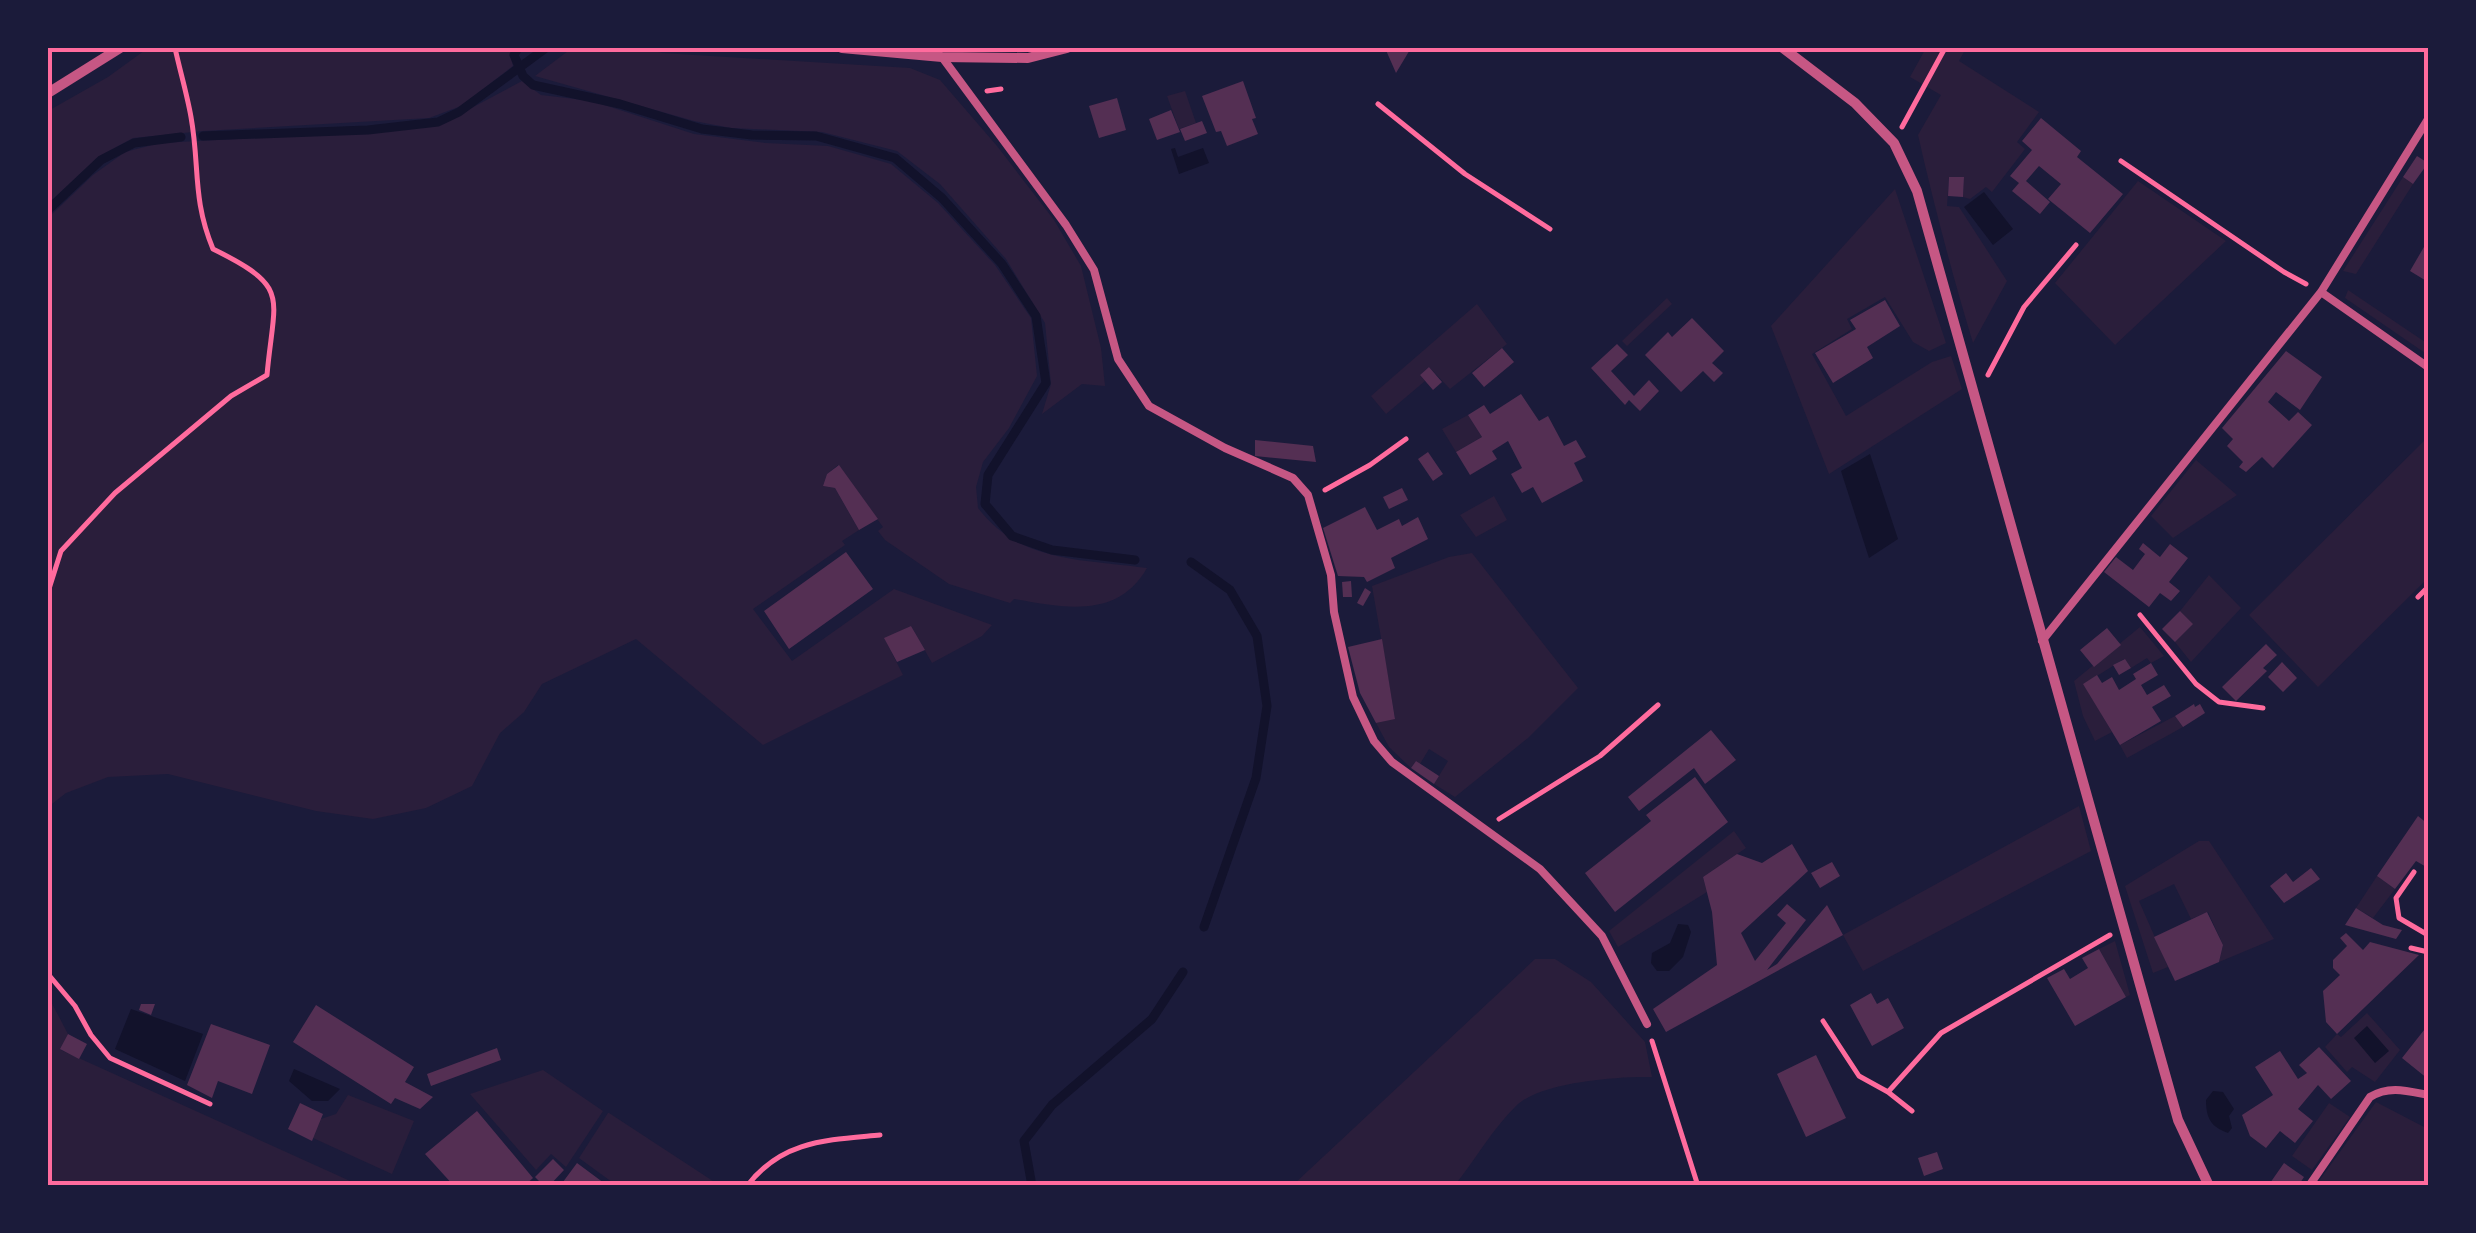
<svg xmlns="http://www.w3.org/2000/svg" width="2476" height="1233" font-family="'Asap Condensed',sans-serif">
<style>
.green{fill:#2a1e3b}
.water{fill:#12122b}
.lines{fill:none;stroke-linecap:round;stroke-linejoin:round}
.stream{stroke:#12122b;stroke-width:9}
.building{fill:#542f53}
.path{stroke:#ff6b9d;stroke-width:5}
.service{stroke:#c65784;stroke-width:8}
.minor{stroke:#c65784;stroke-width:10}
.neatline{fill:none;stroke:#ff6b9d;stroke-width:4}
</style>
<rect width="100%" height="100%" fill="#1b1b3a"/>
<!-- green -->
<path class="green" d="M148,48h368l-5,10 2,8 -52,40 -32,12 -226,13 -70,7 -35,19 -50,47v-93l60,-34z
M572,48h74l16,5 248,15 30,12 57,66 57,74 27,46 20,82 4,38 -23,-2 -40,30 9,-30 -6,-61 -39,-64 -66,-75 -43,-33 -75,-19 -91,-4 -37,-7 -159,-45z
M1926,48h40l-7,13 80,51 -22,30 8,7 -33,43 -6,-5 -16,12 -7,-2 1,-19 -15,-1 -2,29 12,1 48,74 -34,62c-21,-69 -39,-138 -55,-208l23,-40 -31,-18z
M522,81l19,14 51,6 102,33 71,9 63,3 63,18 47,39 57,62 36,53 6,58 -28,52 -26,34 -7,25 2,21c42,55 105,51 169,60 -29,51 -82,40 -133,31l-4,4 -61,-19 -64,-44 -7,-9 5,-4 -45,-62 -11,9 -4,12 12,2 24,42 -17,11 3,4 -92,64 39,52 102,-72 98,36 -10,11 -50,27 -21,-37 -26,13 18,36 -140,70 -127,-106 -94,45 -18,28 -24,21 -28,53 -46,22 -53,11 -57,-8 -148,-37 -60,3 -42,16 -18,14v-589l45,-43 32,-23 35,-9 212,-11 56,-6 19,-5z
M1185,91l11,32 -17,6 -12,-33z
M2403,177l10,7 -57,90 -13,-3z
M2138,181l88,60 -111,104 -60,-62z
M1895,189l51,154 -17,8 -16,-9 -28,-45 -38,22 5,10 -40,25 34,62 86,-54 19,-6 11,33 -133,85 -58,-148z
M2348,290l80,54v11l-83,-57z
M1667,298l5,6 -45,42 -5,-5z
M1477,304l30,40 -57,45 -21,-22 -9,8 5,6 -39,33 -15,-18z
M1468,415l14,22 -26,15 -14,-23z
M2428,437v141l-110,109 -69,-72z
M2196,460l41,35 -64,43 -22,-22z
M1494,496l13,24 -31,17 -16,-22z
M1472,553l106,135 -50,50 -73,59 -21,-13 14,-23 -19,-12 -9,15 -4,-3 -5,7 -22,-21 -13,-24 19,-5 -23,-132 77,-29z
M2209,575l32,33 -50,54 -16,-20 17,-18 -12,-13z
M2140,627l24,29 -13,7 -4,-5 -16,10 -7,-9 -40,25 28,48 -17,9 -12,-25 -9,-35z
M2175,716l8,11 -56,31 -7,-13z
M2079,806l12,45 -228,120 -20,-36z
M1734,831l12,17 -43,29 4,15 -89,55 -9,-16z
M2199,841h10l65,98 -55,23 4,-17 -15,-33 -17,7 -17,-35 -35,17 29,66 -15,6 -28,-87z
M2377,876l18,13 -22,29 -17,-10z
M2115,941l15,54 -4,2 -27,-48z
M1535,959h20l36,23 54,60 7,35c-33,-1 -111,5 -135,28 -24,23 -42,55 -62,80h-162z
M48,996l20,38 -7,16 298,135h-311z
M2367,1013l33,37 -25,32 -23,-15 -5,5 -22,-25 12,-13 4,3z
M543,1070l60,41 -37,56 -15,-13 -15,16 -66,-76z
M348,1095l66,26 -22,53 -79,-36 8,-19 15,-5z
M2376,1102l52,27v56h-112z
M2329,1103l21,14 -38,53 -20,-14z
M608,1113h1l110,72h-103l-37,-27z"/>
<!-- water -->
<path class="water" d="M1175,148l3,9 25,-9 6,15 -30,11 -8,-25z
M1984,192l29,37 -20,16 -29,-38z
M1870,454l28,85 -29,19 -28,-87z
M1678,924l10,1 3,7 -8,25 -14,14h-12l-6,-8 1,-10 18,-10z
M131,1009l72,25 -18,47 -70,-32z
M2367,1026l22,25 -14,12 -21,-25z
M294,1069l46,20 -12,12h-16l-23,-20z
M2213,1091l10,1 11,17 -5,7 3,12 -4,5c-17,-6 -22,-15 -22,-33z"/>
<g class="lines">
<!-- stream -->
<path class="stream" d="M518,48l-4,7 9,21 10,9 87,19 82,25 50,6 64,1 79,22 47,40 60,66 34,52 10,67 -58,92 -3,29 27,32 40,14 83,10
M203,136l165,-6 70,-8 21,-10 87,-64
M48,210l53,-50 33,-17 47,-6
M1191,562l39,28 27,46 10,70 -11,72 -52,149
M1032,1186l-8,-45 28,-36 100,-86 31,-47"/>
</g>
<!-- building -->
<path class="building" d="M1385,48h26l-15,25z
M1243,81l13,37 -4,1 6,15 -31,12 -6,-15 -5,1 -14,-36z
M1117,98l9,32 -27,8 -10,-32z
M1171,110l9,22 -23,8 -8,-21z
M2041,118l40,33 -4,6 46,37 -33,39 -42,-34 13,-15 -22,-18 -13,15 24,21 -10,12 -28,-23 7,-8 -9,-7 22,-26 -10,-9z
M1202,121l5,12 -22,8 -5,-12z
M2417,156l11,7 -15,21 -10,-7z
M1949,177h15l-1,20 -15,-1z
M2428,240v42l-18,-11z
M1885,300l15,26 -33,21 6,11 -40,25 -18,-30 41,-24 -6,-9z
M1692,318l32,33 -12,12 11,10 -9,9 -11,-11 -22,21 -36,-37 23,-23 4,5z
M1617,344l11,11 -17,16 23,25 15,-16 10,11 -19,20 -11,-11 -4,5 -34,-37z
M1502,348l12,14 -30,25 -12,-14z
M2286,351l36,26 -22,33 -24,-18 -8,10 21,19 9,-9 14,13 -39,43 -11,-11 -16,15 -7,-5 4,-5 -16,-16 6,-7 -11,-11z
M1429,367l13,15 -9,8 -13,-15z
M1521,394l18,27 9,-5 16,30 12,-6 10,17 -12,6 9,18 -41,22 -9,-16 -11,6 -11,-19 11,-6 -14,-27 -16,10 5,8 -27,16 -14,-23 26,-15 -14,-22 16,-10 6,9z
M1255,440l58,6 3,16 -61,-6z
M1428,452l15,22 -10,7 -15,-22z
M839,465l39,54 -19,11 -24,-42 -12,-2 4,-12z
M1402,488l6,12 -19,9 -6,-12z
M1365,507l12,23 22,-11 3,7 16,-9 10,22 -37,19 4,10 -28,14 -3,-5 -26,-1 -15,-48z
M2143,543l17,14 10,-13 18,14 -19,24 11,9 -9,10 -11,-8 -11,14 -45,-35 12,-15 17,13 12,-16 -6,-5z
M846,552l27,37 -84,60 -25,-38z
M1351,581l1,16h-9l-1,-15z
M1365,588l6,4 -8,14 -6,-3z
M2180,611l13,13 -18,18 -13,-13z
M911,626l14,24 -28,12 -13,-24z
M2107,628l14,17 -27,22 -14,-17z
M1382,639l13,80 -19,4 -16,-30 -12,-46z
M2266,644l11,11 -14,13 4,3 -31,30 -14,-14z
M2125,659l6,9 -12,7 -6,-10z
M2282,662l15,16 -14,14 -15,-15z
M2151,663l7,12 -17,10 6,10 17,-10 7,11 -19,11 9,14 -41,24 -37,-61 14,-9 5,8 10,-6 7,13 17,-11 -3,-5z
M2194,704l1,3 5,-3 5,9 -22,14 -8,-11z
M1711,730l25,30 -31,24 -11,-16 -55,43 -11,-14z
M1416,761l23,15 -5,8 -23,-16z
M1695,777l33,45 -113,90 -30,-39 66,-52 -5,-6z
M2418,816l10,8v44l-12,-7 -21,28 -18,-13z
M1792,844l16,27 -67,62 14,28 31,-38 -9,-8 10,-11 19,16 -39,50 10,-6 50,-59 16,30 -177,97 -13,-23 64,-44 -5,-53 -9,-35 34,-23 25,9z
M1832,862l8,14 -20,12 -9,-15z
M2311,868l9,11 -36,24 -14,-17 16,-13 7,9z
M2356,908l27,17 19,5 -6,9 -51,-14z
M2207,912l16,33 -4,17 -44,19 -21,-44z
M2346,933l17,17 7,-8 49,13 -82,79 -11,-12 -3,-31 17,-16 -7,-7v-8l14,-14 -7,-8z
M2099,949l27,48 -51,29 -28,-48 17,-9 6,10 18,-11 -6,-10z
M1871,993l6,11 11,-6 16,30 -32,18 -22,-41z
M141,1004h14l-4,11 -12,-5z
M316,1005l98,62 -9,15 28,15 -13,12 -25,-11 -4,6 -98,-62z
M211,1024l59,21 -18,49 -34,-13 -6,17 -25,-13z
M2428,1025v54l-26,-21z
M68,1034l19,10 -8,15 -19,-10z
M2319,1047l32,34 -20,18 -13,-14 -20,24 15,12 -18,22 -15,-12 -14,17 -16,-12 -8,-21 31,-20 -18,-28 25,-16 18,28 9,-6 -8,-8z
M497,1048l4,12 -70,26 -4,-12z
M1816,1055l30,63 -40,19 -29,-63z
M300,1103l23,11 -11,27 -24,-12z
M477,1111l56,67 -9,8h-70l-29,-32z
M1937,1152l6,17 -19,7 -6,-18z
M553,1159l11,11 -15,16h-5l-9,-9z
M577,1163l31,23h-48z
M2284,1163l20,14 -6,9h-30z"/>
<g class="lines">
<!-- path -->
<path class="path" d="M987,91l14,-2
M1378,104l87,70 85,55
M1902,127l43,-79
M2121,161l163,111 22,12
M1988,375l36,-68 52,-62
M1325,490l45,-25 36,-26
M48,592l13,-41 54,-58 116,-97 36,-21c7,-80 25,-87 -54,-126 -21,-51 -13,-82 -22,-132 -4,-23 -11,-46 -16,-69
M2418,597l10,-10
M2140,615l56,69 23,18 44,6
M1499,819l101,-63 58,-51
M2414,872l-18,26 3,20 29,17
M2411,948l17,4
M48,974l27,32 16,29 19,23 100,46
M1823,1021l36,55 29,16
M1652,1041l46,145
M1912,1111l-24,-19 53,-59 169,-98
M747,1186c35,-46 81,-46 133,-51"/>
<!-- service -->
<path class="service" d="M942,57l124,168 28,45 24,89 31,47 76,42 68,30 15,17 23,80 3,37 19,85 21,44 18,21 148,107 62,67 45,88
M2321,292l107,75
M2042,641l279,-349 107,-173
M2309,1186l61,-89c19,-12 38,-6 58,-2"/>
<!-- minor -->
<path class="minor" d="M842,48l100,9 86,1 39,-10
M1783,48l72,55 39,40 23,48 261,929 31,66
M48,93l72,-45"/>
</g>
<!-- border -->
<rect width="2476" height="1233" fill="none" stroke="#1b1b3a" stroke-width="100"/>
<rect x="50" y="50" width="2376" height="1133" class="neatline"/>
</svg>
